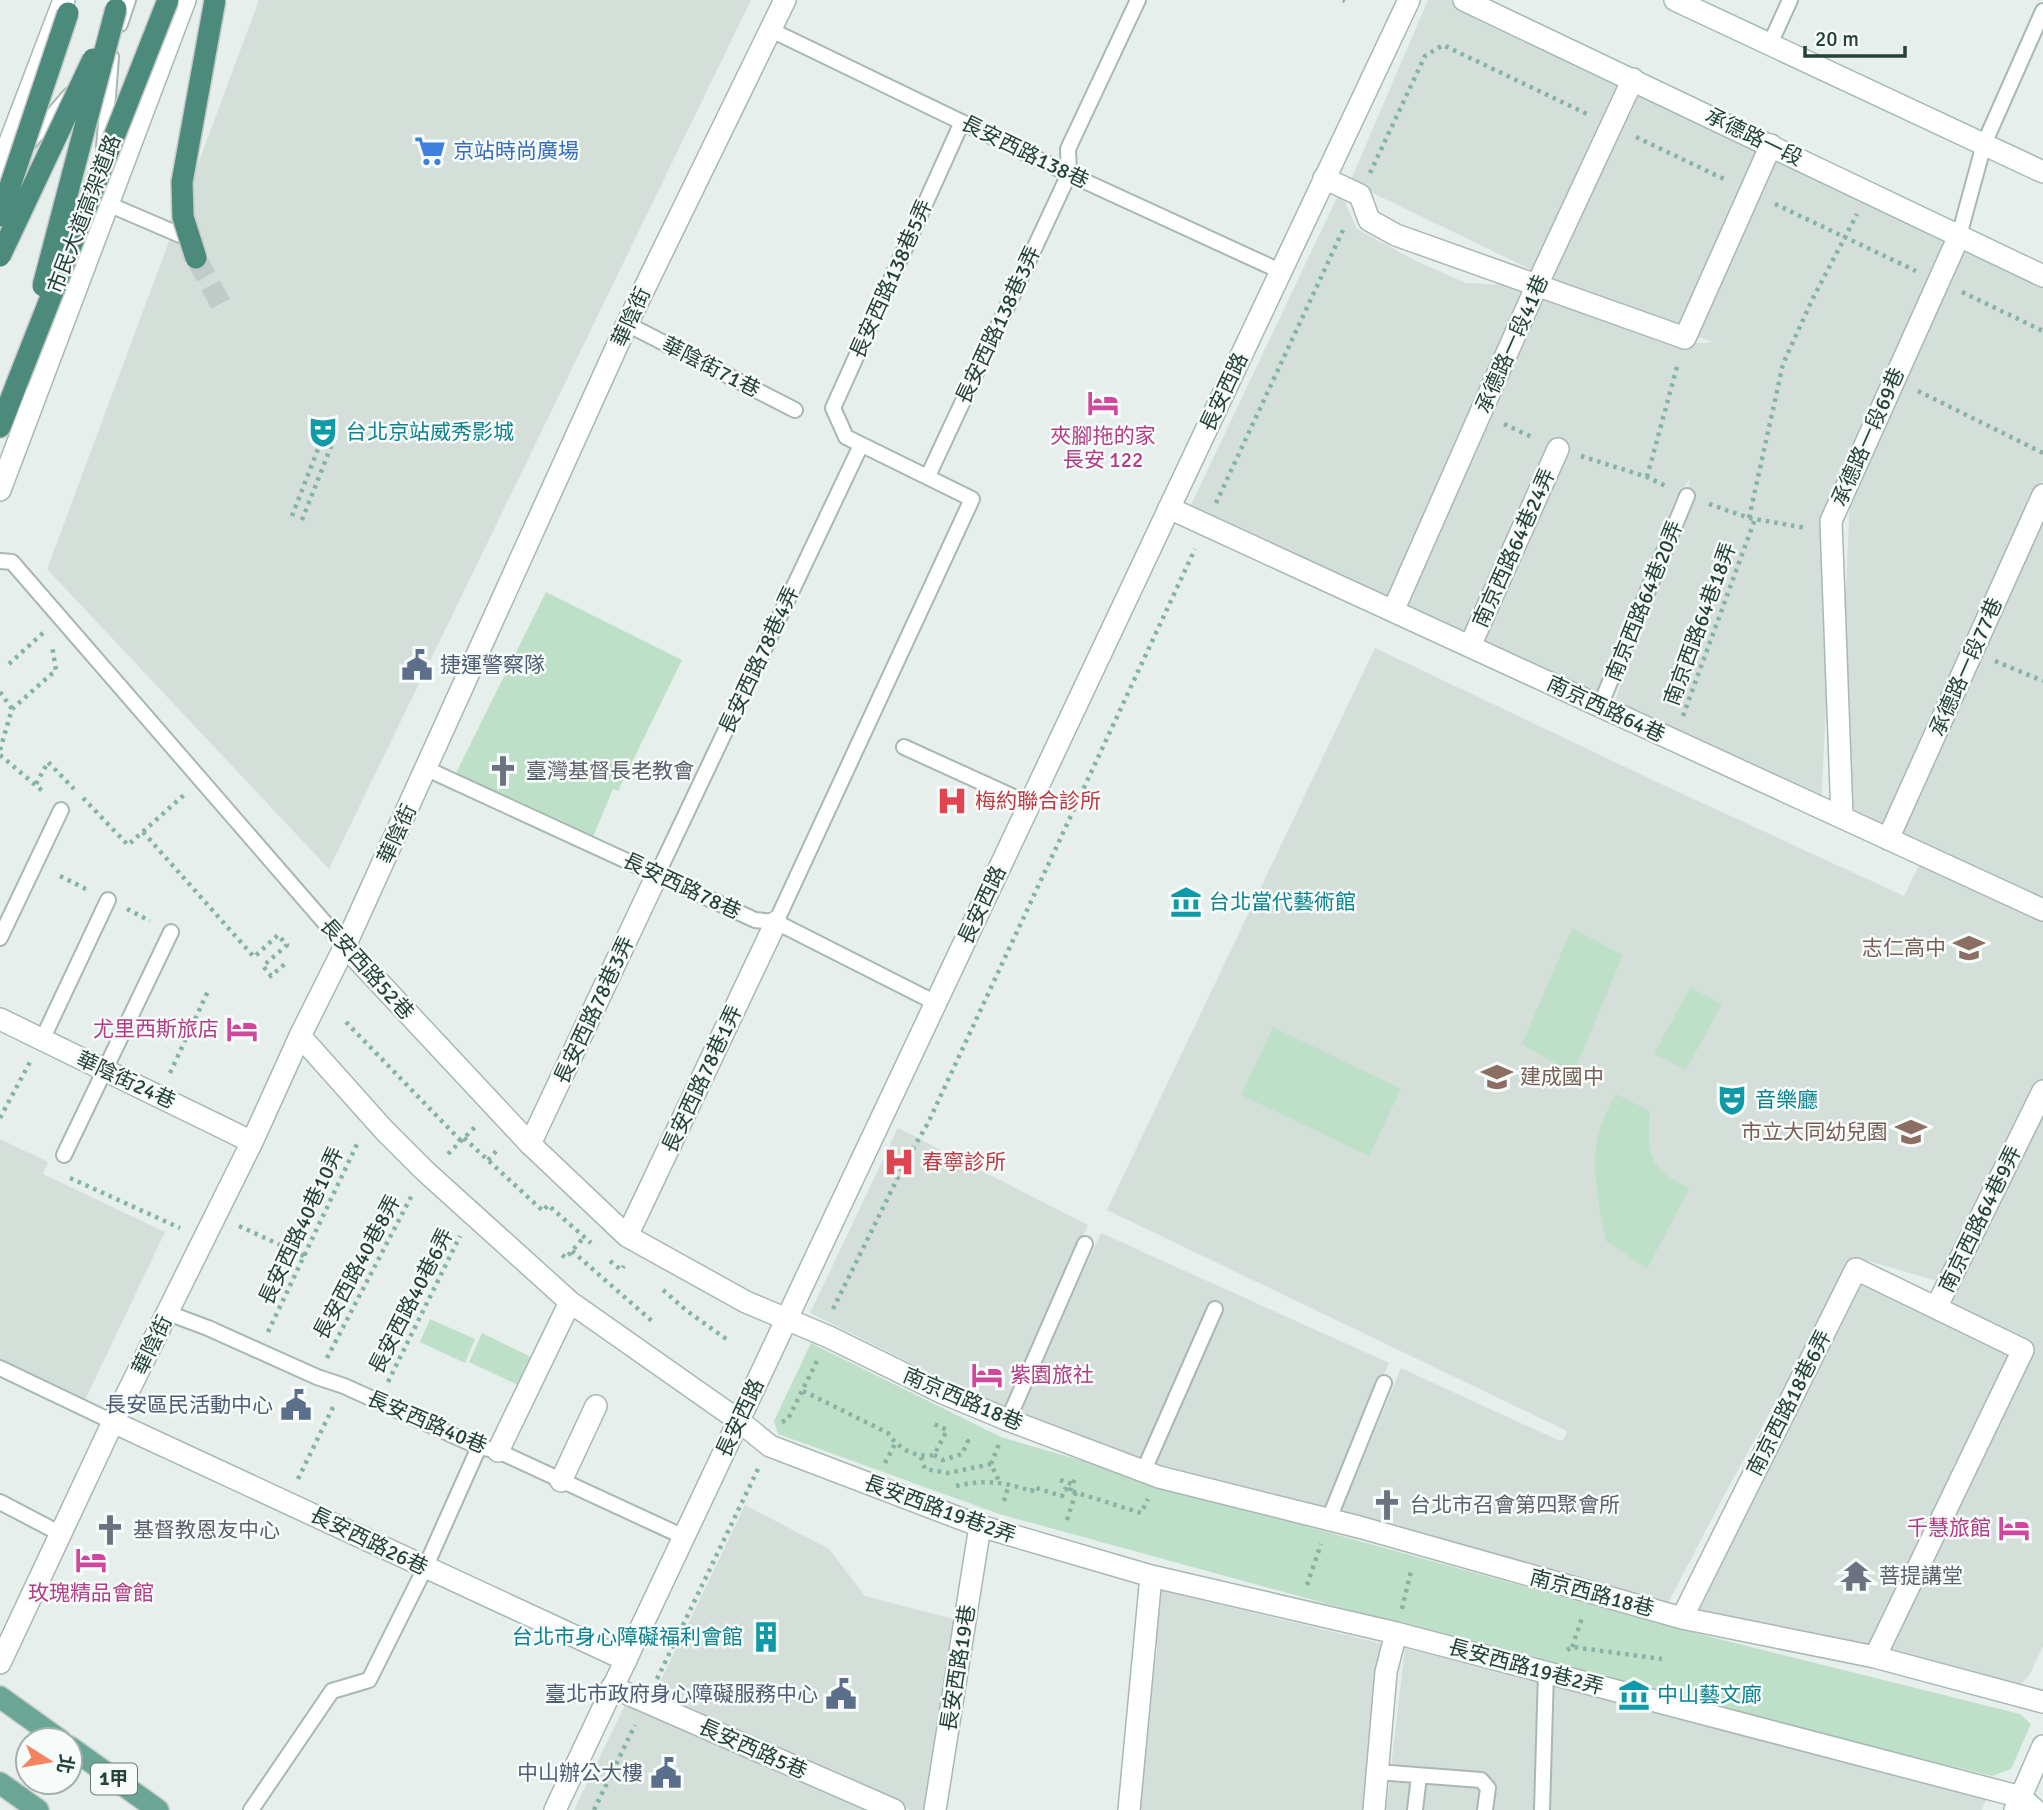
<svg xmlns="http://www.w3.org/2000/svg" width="2043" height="1810" font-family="Signika,'Noto Sans TC',sans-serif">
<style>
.built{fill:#d4dfda}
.green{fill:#bfe0c8}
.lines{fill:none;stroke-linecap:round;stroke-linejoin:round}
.trunk-tunnel{stroke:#bfccc8;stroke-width:21;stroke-dasharray:21 10;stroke-linecap:butt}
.service-casing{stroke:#a8b8b2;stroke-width:18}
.pedestrian-casing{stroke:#a8b8b2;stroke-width:24}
.minor-casing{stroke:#a8b8b2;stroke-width:24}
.tertiary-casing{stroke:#a8b8b2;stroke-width:24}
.secondary-casing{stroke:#a4bbb3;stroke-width:24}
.primary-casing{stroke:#c2cac8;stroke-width:24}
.trunk-casing{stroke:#c2cac8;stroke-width:24}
.path{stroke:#86b3a5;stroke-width:4.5;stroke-dasharray:3.5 5;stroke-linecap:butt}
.service{stroke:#fff;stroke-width:14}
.pedestrian{stroke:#fff;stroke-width:21}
.minor{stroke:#fff;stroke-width:21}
.tertiary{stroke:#fff;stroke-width:21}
.secondary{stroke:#fff;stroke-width:21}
.primary{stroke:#6aa596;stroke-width:21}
.trunk{stroke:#4c8a7c;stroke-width:21}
.trunk-bridge-casing{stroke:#c2cac8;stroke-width:24;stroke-linecap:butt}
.trunk-bridge{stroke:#4c8a7c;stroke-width:21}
.labels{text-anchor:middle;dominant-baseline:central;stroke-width:5;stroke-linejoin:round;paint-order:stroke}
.shield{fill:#f7fbf9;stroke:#637a73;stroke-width:2}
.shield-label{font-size:19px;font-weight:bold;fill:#24423a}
.street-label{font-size:21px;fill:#24423a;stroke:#f7fbf9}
.shop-label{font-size:21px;fill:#366cbe;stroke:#f7fbf9;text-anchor:start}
.culture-label{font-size:21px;fill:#0d838f;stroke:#f7fbf9;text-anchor:start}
.hotel-label{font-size:21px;fill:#b23c85;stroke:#f7fbf9}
.service-label{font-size:21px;fill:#4e5e75;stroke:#f7fbf9;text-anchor:end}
.worship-label{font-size:21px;fill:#5b616d;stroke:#f7fbf9;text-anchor:start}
.health-label{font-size:21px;fill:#be3a42;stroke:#f7fbf9;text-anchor:start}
.education-label{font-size:21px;fill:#785e54;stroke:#f7fbf9;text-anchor:end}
</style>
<rect width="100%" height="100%" fill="#e6efeb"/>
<!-- built -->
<path class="built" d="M259,0h492l-422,869 -282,-300z
M1428,0h30l173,80 -95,192 -186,-90z
M1644,87l308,143 -116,265 -15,315 -210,-98 76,-216 3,-17 -16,23 -76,199 -194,-91 139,-318 116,50 14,3 40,-3 -35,-12 -129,-52 80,-169z
M1340,191l17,38 59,32 50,22 63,3 -137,318 -202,-97z
M1966,237l77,36v207l-158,352 -46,-24 12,-74 -5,-36 -2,-62 6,-142z
M2043,511v387l-146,-60z
M1375,648l286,136 243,112 17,-35 122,53v169l-106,198 -79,-23 -4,3 -126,227 -61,117 -93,-24 -233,-69 60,-144 159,73 5,-3 2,-7 -460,-221z
M2043,1111v535l-14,30 -9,9 -135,-32 150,-308 -51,-22 -33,-19z
M898,1128l190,97 -83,185 -195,-97z
M0,1139l48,23 -5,12 122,58 -80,168 -85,-41z
M1101,1233l288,130 -64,144 -170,-44 68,-153 -3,-7 -6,-2 -6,5 -67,152 -124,-43z
M1859,1280l151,76 -33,69 -25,43 -8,29 -72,149 -177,-35z
M745,1505l84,44 36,47 92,24 -30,190h-16l-260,-109z
M1155,1589l237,57 -19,164h-241l16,-130 9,-26z
M1405,1648l535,139 46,12 -4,11h-596z
M627,1701l249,109h-302z"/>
<!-- green -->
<path class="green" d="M546,592l136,68 -64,131 -5,-2 -20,48 -138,-62z
M1572,928l51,27 -50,119 -51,-30z
M1690,987l32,17 -36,66 -32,-16z
M1273,1027l128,62 -32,67 -128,-61z
M1616,1094l34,17c-1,27 -6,48 19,66 6,4 13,7 20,12l-42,80 -41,-28c-11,-56 -22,-96 10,-147z
M430,1319l45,20 -10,24 -45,-21z
M482,1333l51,25 -13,28 -51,-24z
M811,1343l190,94 322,94 348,96 349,87 11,10 -20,45 -19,7 -339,-83 -654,-179 -221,-80 -4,-13z"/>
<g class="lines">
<!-- trunk-tunnel -->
<path class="trunk-tunnel" d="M196,258l29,54"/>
<defs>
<path id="service" d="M120,24l8,-24
M771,30l298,144 211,97
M1770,44l20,-44
M28,144l42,-49
M104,148l7,-91
M108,204l86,37
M1959,236l25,-92 59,-133
M627,324l168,86
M928,476l141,-302 -1,-25 70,-149
M0,561l12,1 333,384
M1600,706l87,-210
M904,747l125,57
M427,769l328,151 21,2 160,81
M657,875l204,-430
M776,922l196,-423 -126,-62 -13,-29 129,-286
M0,938l61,-128
M42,1040l66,-140
M64,1155l107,-223
M168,1313l40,15 109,49 27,9 135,61 19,4 186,86
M0,1368l113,54
M1008,1420l77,-176
M1144,1470l71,-161
M0,1502l61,32
M1329,1519l55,-136
M1377,1772l104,8 7,8 -3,22
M251,1810l81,-119 37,-11 56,-112 54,-121
M1415,1810l4,-34
M1542,1810l4,-138"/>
<path id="pedestrian" d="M345,946l185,198"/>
<path id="minor" d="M1324,178l36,17 9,25 27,15 289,103 86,-193
M1169,508l874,402
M1393,611l144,-326 96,-206
M1470,646l88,-197
M1842,817l-11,-296 128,-285
M1888,839l155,-344
M657,875l-127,269 97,92 119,66 83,35 114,56 65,27 151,57 200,50 323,91 193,39 168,45
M0,1019l252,123
M300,1036l84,94 41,41 145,131 168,118 32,26 210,80 171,50 245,57 625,164 14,13
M627,1236l149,-314
M1936,1308l107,-217
M113,1422l513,238
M498,1451l72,-149
M561,1481l35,-75
M1682,1618l174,-349 167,81 -148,307
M0,1663l113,-241 139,-280 48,-106 45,-90 282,-622 158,-324
M612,1687l282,123
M935,1810l45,-284
M1129,1810l22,-234
M1374,1810l12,-138 10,-39"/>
<path id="tertiary" d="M0,168l64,-168
M0,490l185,-490
M555,1810l854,-1810"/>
<path id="secondary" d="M1464,0l579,276
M1675,0l368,172
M2015,1810l28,-64"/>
<path id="primary" d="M0,1697l60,43
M70,1747l88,63
M0,1783l38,27"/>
<path id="trunk" d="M0,427l17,-44"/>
</defs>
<!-- service casing -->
<use href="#service" class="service-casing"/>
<!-- pedestrian casing -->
<use href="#pedestrian" class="pedestrian-casing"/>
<!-- minor casing -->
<use href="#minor" class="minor-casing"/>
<!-- tertiary casing -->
<use href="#tertiary" class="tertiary-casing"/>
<!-- secondary casing -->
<use href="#secondary" class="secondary-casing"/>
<!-- primary casing -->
<use href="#primary" class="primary-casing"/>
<!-- trunk casing -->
<use href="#trunk" class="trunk-casing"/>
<!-- path -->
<path class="path" d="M1343,0l2,1
M1636,137l90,43
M1370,173l55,-117 18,-11 144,69
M1775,204l141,67
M1962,292l81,39
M1918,391l125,62
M1504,424l30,14
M1581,456l66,21 19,9
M1647,477l31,-114
M1216,503l128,-275
M1709,504l40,14 57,10
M292,516l31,-80
M1749,518l34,-154 29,-64 45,-86
M302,520l32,-81
M1995,661l48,20
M9,664l35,-32
M0,692l12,17
M1683,716l72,-197
M0,750l12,-41 44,-39 -4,-24
M0,755l45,38
M36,784l12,-22 26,27
M83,798l45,47 57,-51
M143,832l111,125 24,-22 9,10 -24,21 8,10 16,-14
M60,876l28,14
M127,909l23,12
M346,1022l115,119
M170,1073l39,-84
M0,1118l30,-56
M464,1138l79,73 5,-6 43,38
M448,1154l28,-28
M488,1160l11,-12
M70,1178l110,50
M239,1226l65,30
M572,1251l81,71
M562,1255l4,3 18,-21
M610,1261l11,9 3,-4
M663,1290l24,21 42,30
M833,1309l73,-148 22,-38 267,-574
M268,1332l91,-192
M327,1358l85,-163
M388,1382l72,-146
M803,1391l85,42c10,16 28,25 46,22l13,-25 -13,-6
M782,1422l6,-3 29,-58
M934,1455l9,5 19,-6 6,-13 -6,-3
M921,1457l4,12 23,4 43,-9 8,17
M885,1463l10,-19
M991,1464l8,-20
M298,1479l36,-74
M1060,1480l12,4
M956,1486c31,-7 46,-4 76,5l1,-4 29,9 3,-7 76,24 7,-14
M1070,1491l6,-15
M1004,1501l5,-17
M1067,1520l9,-28
M1307,1585l14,-41
M1402,1609l9,-38h-2
M1572,1647l10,-29
M1567,1650l5,-3 90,12
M657,1679l101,-210
M594,1810l41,-85"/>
<!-- service -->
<use href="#service" class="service"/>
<!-- pedestrian -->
<use href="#pedestrian" class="pedestrian"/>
<!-- minor -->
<use href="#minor" class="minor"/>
<!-- tertiary -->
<use href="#tertiary" class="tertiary"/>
<!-- secondary -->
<use href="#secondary" class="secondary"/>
<!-- primary -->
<use href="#primary" class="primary"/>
<!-- trunk -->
<use href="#trunk" class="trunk"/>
<defs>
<path id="trunk-bridge" d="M0,216l68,-203
M0,256l93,-197
M196,258l-13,-41 -1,-35 33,-182
M43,286l73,-277
M17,383l151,-383"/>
</defs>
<!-- trunk-bridge casing -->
<use href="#trunk-bridge" class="trunk-bridge-casing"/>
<!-- trunk-bridge -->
<use href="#trunk-bridge" class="trunk-bridge"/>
</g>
<!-- icons -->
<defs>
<symbol id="supermarket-bare" viewBox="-9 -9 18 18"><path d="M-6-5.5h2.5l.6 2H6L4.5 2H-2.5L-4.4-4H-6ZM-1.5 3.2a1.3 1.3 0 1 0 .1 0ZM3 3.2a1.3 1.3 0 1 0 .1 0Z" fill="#3f7fe0" stroke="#f7fbf9" stroke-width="2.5" paint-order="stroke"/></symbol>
<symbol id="hotel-bare" viewBox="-9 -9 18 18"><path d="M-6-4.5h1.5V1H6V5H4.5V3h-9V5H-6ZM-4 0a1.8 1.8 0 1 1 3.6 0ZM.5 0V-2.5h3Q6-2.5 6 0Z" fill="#d1479c" stroke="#f7fbf9" stroke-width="2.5" paint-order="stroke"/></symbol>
<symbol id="theatre-bare" viewBox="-9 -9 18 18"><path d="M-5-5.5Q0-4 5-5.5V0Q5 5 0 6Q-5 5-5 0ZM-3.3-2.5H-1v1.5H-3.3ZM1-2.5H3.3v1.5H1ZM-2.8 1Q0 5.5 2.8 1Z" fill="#0f9aa8" stroke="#f7fbf9" stroke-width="2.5" paint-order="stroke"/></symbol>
<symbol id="civic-bare" viewBox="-9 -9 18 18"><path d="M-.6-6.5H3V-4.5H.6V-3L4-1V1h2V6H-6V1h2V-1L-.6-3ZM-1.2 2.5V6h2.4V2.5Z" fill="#5c6f8a" stroke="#f7fbf9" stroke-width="2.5" paint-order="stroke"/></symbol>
<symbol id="church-bare" viewBox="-9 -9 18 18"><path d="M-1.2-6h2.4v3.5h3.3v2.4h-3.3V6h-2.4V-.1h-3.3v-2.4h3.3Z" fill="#6b7280" stroke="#f7fbf9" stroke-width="2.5" paint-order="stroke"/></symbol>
<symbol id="hospital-bare" viewBox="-9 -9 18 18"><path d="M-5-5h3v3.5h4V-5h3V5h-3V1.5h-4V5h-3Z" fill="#e0444e" stroke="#f7fbf9" stroke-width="2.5" paint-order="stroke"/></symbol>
<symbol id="museum-bare" viewBox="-9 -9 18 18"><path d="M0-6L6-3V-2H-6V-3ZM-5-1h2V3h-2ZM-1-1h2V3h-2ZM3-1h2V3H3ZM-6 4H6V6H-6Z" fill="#0f9aa8" stroke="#f7fbf9" stroke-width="2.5" paint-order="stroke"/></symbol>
<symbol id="school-bare" viewBox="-9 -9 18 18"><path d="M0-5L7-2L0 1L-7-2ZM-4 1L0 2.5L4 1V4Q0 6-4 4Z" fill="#8d6e63" stroke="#f7fbf9" stroke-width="2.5" paint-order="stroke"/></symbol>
<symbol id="temple-bare" viewBox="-9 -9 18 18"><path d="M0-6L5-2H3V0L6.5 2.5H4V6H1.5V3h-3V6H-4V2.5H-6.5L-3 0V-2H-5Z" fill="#6b7280" stroke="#f7fbf9" stroke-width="2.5" paint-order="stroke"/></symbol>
<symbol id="building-bare" viewBox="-9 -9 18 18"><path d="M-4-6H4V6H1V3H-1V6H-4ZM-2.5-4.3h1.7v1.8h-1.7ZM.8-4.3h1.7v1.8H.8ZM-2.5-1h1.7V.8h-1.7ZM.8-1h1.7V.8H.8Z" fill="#0f9aa8" stroke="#f7fbf9" stroke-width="2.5" paint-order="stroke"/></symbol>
</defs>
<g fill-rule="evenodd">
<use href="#supermarket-bare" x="408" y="129" width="44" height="44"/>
<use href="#hotel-bare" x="1081" y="381" width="44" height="44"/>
<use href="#theatre-bare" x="301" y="410" width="44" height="44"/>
<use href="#civic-bare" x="395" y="643" width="44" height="44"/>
<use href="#church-bare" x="481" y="749" width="44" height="44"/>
<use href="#hospital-bare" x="930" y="779" width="44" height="44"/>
<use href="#museum-bare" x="1164" y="880" width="44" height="44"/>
<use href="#school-bare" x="1947" y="926" width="44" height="44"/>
<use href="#hotel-bare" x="220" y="1007" width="44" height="44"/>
<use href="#school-bare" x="1475" y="1055" width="44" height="44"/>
<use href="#theatre-bare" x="1710" y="1078" width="44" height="44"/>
<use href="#school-bare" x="1889" y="1110" width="44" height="44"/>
<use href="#hospital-bare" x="877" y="1140" width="44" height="44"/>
<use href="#hotel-bare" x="965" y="1353" width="44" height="44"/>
<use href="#civic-bare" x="274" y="1383" width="44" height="44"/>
<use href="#church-bare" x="1365" y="1483" width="44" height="44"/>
<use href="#hotel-bare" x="1992" y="1506" width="44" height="44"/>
<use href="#church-bare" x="88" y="1508" width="44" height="44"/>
<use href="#hotel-bare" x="69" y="1538" width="44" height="44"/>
<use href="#temple-bare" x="1834" y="1554" width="44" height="44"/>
<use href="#building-bare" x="744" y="1615" width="44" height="44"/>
<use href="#civic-bare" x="819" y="1672" width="44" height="44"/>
<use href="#museum-bare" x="1612" y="1673" width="44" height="44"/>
<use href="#civic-bare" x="644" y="1751" width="44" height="44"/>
</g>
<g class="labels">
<!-- shield labels -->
<rect class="shield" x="91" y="1763.5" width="46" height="31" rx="5"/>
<g class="shield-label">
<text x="114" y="1779">1甲</text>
</g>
<!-- street labels -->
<g class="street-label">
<text transform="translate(1754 137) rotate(26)">承德路一段</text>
<text transform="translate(1025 152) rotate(26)">長安西路138巷</text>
<text transform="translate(84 214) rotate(-69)">市民大道高架道路</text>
<text transform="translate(891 279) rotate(-66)">長安西路138巷5弄</text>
<text transform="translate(631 317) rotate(-65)">華陰街</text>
<text transform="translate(998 325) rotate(-65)">長安西路138巷3弄</text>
<text transform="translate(1512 344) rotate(-66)">承德路一段41巷</text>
<text transform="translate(711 367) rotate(27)">華陰街71巷</text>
<text transform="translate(1224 392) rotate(-65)">長安西路</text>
<text transform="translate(1868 437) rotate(-66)">承德路一段69巷</text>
<text transform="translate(1514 548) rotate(-66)">南京西路64巷24弄</text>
<text transform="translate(1644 601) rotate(-68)">南京西路64巷20弄</text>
<text transform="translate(1700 624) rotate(-70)">南京西路64巷18弄</text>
<text transform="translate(759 660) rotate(-65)">長安西路78巷4弄</text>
<text transform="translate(1966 667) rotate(-66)">承德路一段77巷</text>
<text transform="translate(1606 709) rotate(25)">南京西路64巷</text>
<text transform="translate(397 834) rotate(-65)">華陰街</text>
<text transform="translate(682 886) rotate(25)">長安西路78巷</text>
<text transform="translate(982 905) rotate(-65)">長安西路</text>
<text transform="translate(367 969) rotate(48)">長安西路52巷</text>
<text transform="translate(594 1010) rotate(-65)">長安西路78巷3弄</text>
<text transform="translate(702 1079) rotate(-65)">長安西路78巷1弄</text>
<text transform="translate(126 1080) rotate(25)">華陰街24巷</text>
<text transform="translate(1980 1219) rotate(-64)">南京西路64巷9弄</text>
<text transform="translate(301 1226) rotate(-65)">長安西路40巷10弄</text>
<text transform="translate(357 1267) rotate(-62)">長安西路40巷8弄</text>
<text transform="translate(411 1301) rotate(-63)">長安西路40巷6弄</text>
<text transform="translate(152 1345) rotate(-64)">華陰街</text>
<text transform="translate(963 1399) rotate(23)">南京西路18巷</text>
<text transform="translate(1789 1403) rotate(-63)">南京西路18巷6弄</text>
<text transform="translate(740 1418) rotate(-65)">長安西路</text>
<text transform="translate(427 1422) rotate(23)">長安西路40巷</text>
<text transform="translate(940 1509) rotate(20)">長安西路19巷2弄</text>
<text transform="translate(369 1541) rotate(26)">長安西路26巷</text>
<text transform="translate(1592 1593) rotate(15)">南京西路18巷</text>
<text transform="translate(1526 1667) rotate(15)">長安西路19巷2弄</text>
<text transform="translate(958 1668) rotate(-81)">長安西路19巷</text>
<text transform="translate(753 1749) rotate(24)">長安西路5巷</text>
</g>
<!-- shop labels -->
<g class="shop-label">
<text x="453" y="151">京站時尚廣場</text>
</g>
<!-- culture labels -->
<g class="culture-label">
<text x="346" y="432">台北京站威秀影城</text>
<text x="1209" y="902">台北當代藝術館</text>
<text x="1755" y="1100">音樂廳</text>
<text x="743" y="1637" text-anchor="end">台北市身心障礙福利會館</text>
<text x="1657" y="1695">中山藝文廊</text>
</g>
<!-- hotel labels -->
<g class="hotel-label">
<text x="1103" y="436">夾腳拖的家<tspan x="1103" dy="24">長安 122</tspan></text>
<text x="219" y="1029" text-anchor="end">尤里西斯旅店</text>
<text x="1010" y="1375" text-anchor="start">紫園旅社</text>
<text x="1991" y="1528" text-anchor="end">千慧旅館</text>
<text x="91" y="1593">玫瑰精品會館</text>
</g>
<!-- service labels -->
<g class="service-label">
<text x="440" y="665" text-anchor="start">捷運警察隊</text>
<text x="273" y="1405">長安區民活動中心</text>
<text x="818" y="1694">臺北市政府身心障礙服務中心</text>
<text x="643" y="1773">中山辦公大樓</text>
</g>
<!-- worship labels -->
<g class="worship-label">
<text x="526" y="771">臺灣基督長老教會</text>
<text x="1410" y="1505">台北市召會第四聚會所</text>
<text x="133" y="1530">基督教恩友中心</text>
<text x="1879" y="1576">菩提講堂</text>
</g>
<!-- health labels -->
<g class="health-label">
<text x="975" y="801">梅約聯合診所</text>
<text x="922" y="1162">春寧診所</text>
</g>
<!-- education labels -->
<g class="education-label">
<text x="1946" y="948">志仁高中</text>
<text x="1520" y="1077" text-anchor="start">建成國中</text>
<text x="1888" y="1132">市立大同幼兒園</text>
</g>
</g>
<!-- north arrow -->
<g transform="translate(49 1761) rotate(101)"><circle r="33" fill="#f7fbf9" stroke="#a3b1ad" stroke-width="2"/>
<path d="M0-5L12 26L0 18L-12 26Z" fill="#f4845f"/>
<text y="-10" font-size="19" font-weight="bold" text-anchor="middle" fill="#24423a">北</text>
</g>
<!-- scale -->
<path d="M1805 46v10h100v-10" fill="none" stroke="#24423a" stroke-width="3.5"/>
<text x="1815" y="46" font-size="21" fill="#24423a" stroke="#f7fbf9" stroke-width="5" paint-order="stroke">20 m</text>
</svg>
